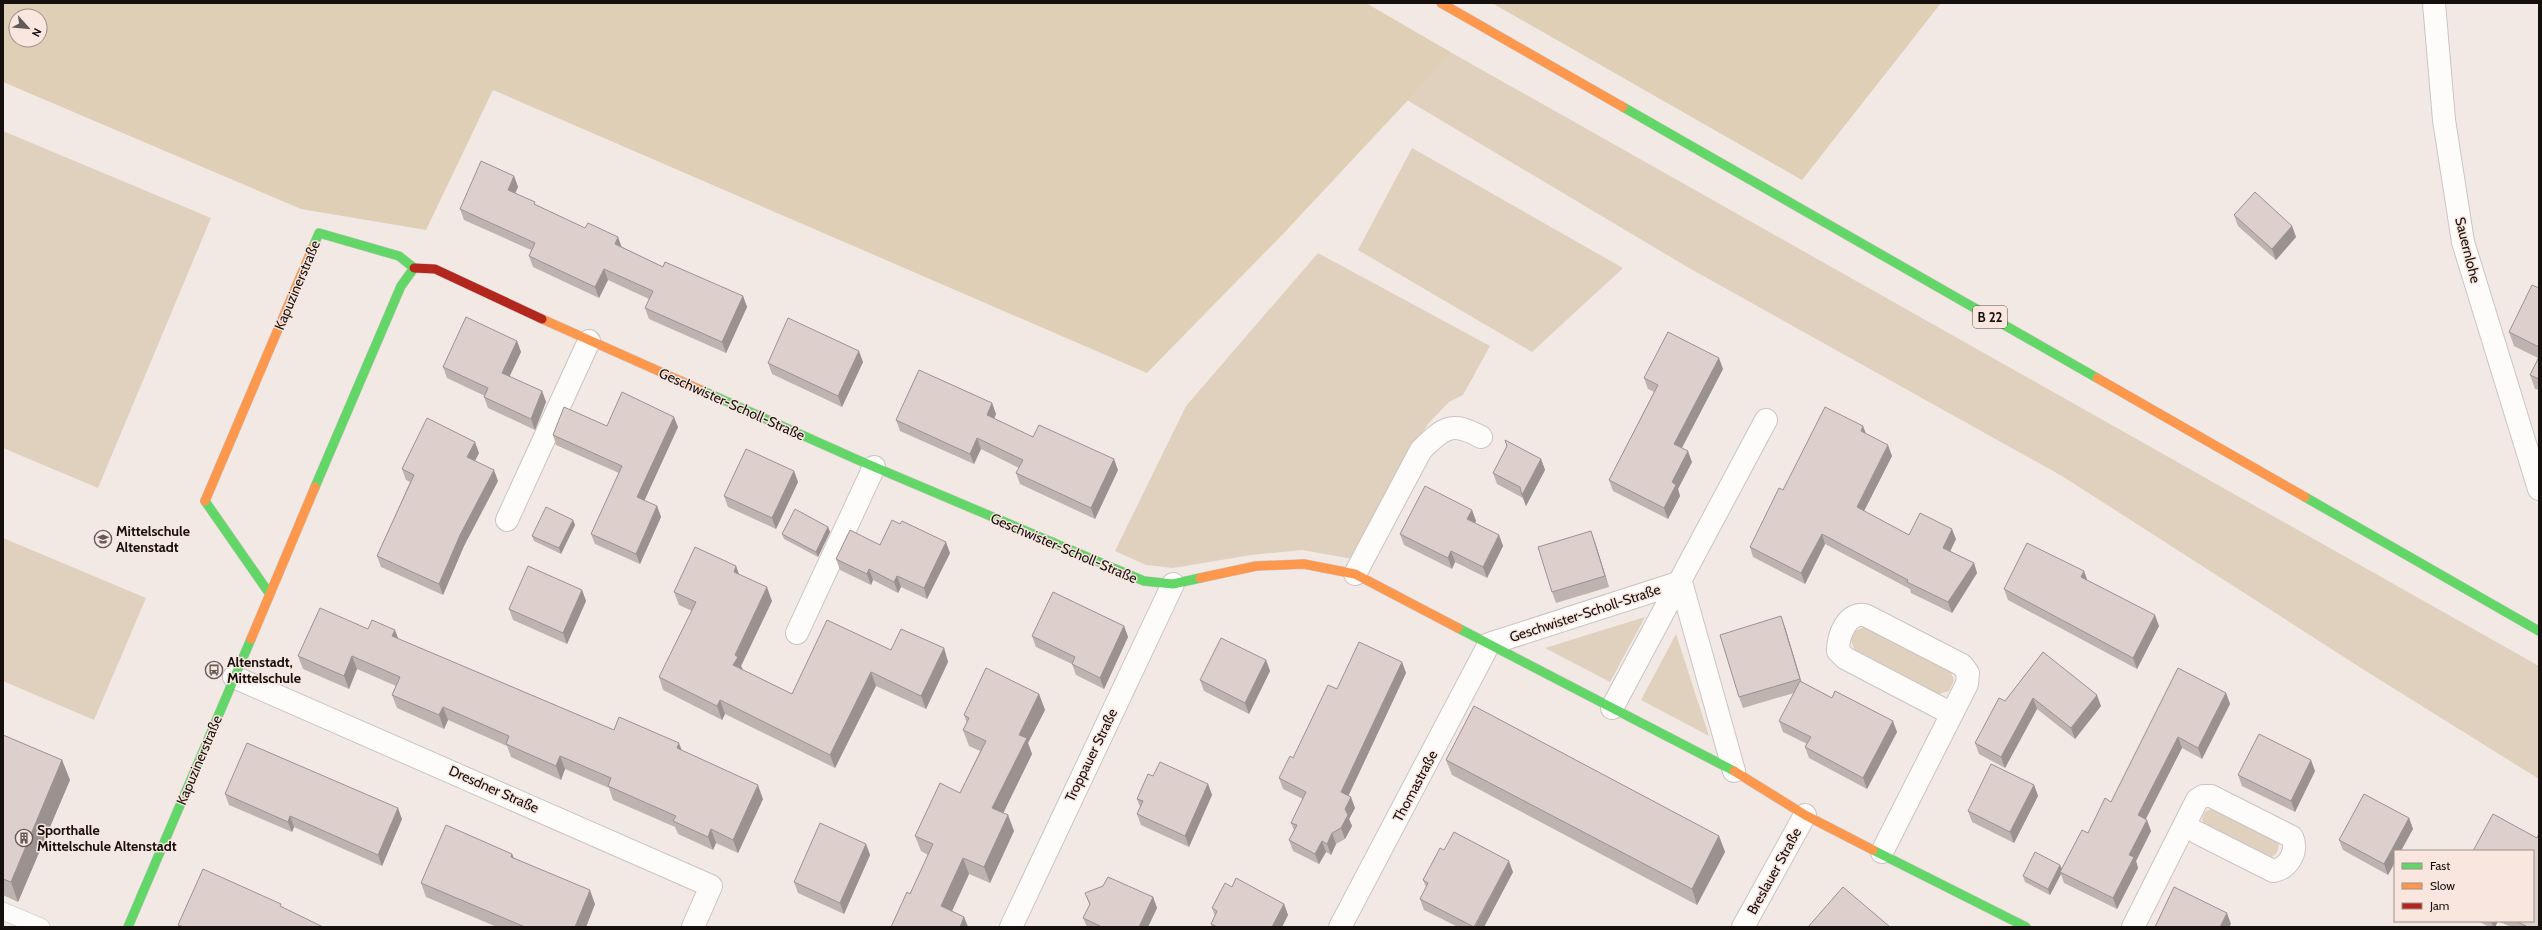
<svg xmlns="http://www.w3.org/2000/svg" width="2542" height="930" font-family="Cabin,sans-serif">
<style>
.green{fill:#dfd1bd}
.forest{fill:#dfcfb6;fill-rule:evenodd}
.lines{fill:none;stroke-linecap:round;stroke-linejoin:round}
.lane-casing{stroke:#cbc4c1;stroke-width:18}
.street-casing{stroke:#cbc4c1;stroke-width:24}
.fast-casing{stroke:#cbc4c1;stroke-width:10}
.slow-casing{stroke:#cbc4c1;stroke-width:10}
.jam-casing{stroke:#cbc4c1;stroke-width:10}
.lane{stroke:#fdfcfb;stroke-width:17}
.street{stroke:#fdfcfb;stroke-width:22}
.fast{stroke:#63d668;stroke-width:9}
.slow{stroke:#ff974d;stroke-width:9}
.jam{stroke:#b3261e;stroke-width:9}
.wall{fill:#beb3af}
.shaded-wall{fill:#9b928f}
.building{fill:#ddd0cc;stroke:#9b928f}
.labels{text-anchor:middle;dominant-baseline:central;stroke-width:3;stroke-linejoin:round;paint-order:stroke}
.shield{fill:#f8e6df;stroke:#59504c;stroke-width:1}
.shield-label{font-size:13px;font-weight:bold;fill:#150f0d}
.street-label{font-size:14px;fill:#150f0d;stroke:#f8e6df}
.poi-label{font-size:14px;font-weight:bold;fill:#150f0d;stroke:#f8e6df;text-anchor:start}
</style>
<rect width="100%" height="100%" fill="#f2e9e5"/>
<!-- green -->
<path class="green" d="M1452,53l1087,613v113l-178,-111 -299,-192 -373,-208 -282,-168z
M3,131l208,87 -113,270 -95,-40z
M1412,148l211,120 -91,84 -174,-102z
M1318,253l172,93 -27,49 -14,7 -21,22 -18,27 -57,108 -51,-9 -51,5 -78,13 -27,-3 -31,-14 71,-145z
M3,538l143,60 -52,122 -91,-39z
M1645,617l-35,65 -65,-34z
M1864,627l87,45 3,9 -5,10 -10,3 -85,-45 -3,-9 4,-9z
M1676,634l33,102 -68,-36z
M2214,808l64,33c1,9 0,13 -8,17l-66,-33 -2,-7 4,-7z"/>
<!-- forest -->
<path class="forest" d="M3,3h1363l86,50 -169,181 -136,139 -654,-283 -67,140 -125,-21 -298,-127zM16,16h24v24h-24z
M1492,3h449l-139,177z"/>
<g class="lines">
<defs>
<path id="lane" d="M3,911l38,16"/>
<path id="street" d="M2434,3l10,117 19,122 76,247
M507,520l82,-179
M1355,574l66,-124c23,-23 31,-29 60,-13
M797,633l77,-166
M234,677l477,209 -18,41
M1612,708l154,-288
M1882,852l85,-168 1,-11 -6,-8 -97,-50c-18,-3 -27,20 -27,36l7,7 107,56
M1011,927l162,-343
M1340,927l149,-283 192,-62 53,189
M1743,927l62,-112
M2133,927l64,-127 6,-4h8l81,41c7,14 -4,32 -19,34l-89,-45"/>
<path id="fast" d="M1623,107l474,271
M313,247l6,-14 80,23 15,12 -13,18 -86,201
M701,390l157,70 286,121 29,3 27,-6
M2305,497l234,134
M205,501l64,92
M1458,628l276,143
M1873,850l153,77
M128,927l123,-288"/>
<path id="slow" d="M1441,3l182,104
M542,319l159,71
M2097,378l208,119
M205,501l108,-254
M1200,578l56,-12 48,-2 51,10 103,54
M251,639l64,-152
M1734,771l71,44 68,35"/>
<path id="jam" d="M414,268l21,1 107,50"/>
</defs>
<!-- lane casing -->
<use href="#lane" class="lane-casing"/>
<!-- street casing -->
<use href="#street" class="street-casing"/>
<!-- fast casing -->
<use href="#fast" class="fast-casing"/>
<!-- slow casing -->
<use href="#slow" class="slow-casing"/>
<!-- jam casing -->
<use href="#jam" class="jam-casing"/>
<!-- lane -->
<use href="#lane" class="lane"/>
<!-- street -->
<use href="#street" class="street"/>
<!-- fast -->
<use href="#fast" class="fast"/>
<!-- slow -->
<use href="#slow" class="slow"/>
<!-- jam -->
<use href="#jam" class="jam"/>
</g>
<!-- wall -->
<path class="wall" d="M514,176l4,11 -3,6 21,12 86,42 41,20 80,29 4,11 -21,46 -77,-34 -4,-11 4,-9 -41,-19 -9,18 -66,-31 -4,-11 2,-6 -67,-30 -4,-11z
M2234,215l58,11 4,11 -20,23 -38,-34z
M2539,288v102l-4,-1 -5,-14 8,-17 -24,-12 -5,-14z
M517,341l4,11 -12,25 33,14 4,11 -11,28 -47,-22 -4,-11 1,-1 -38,-18 -4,-11z
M863,362l-21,45 -70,-33 -4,-11z
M1723,369l-41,79 10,14 -14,27 2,7 -12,23 -55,-28 -4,-11 45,-88 -6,-3 -4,-11z
M992,403l4,11 -2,5 39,18 85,33 -23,49 -75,-35 -4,-11 3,-5 -38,-19 -7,15 -74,-33 -4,-11z
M607,426l71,1 -34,74 13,5 4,11 -21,47 -45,-20 -4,-10 28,-61 -63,-28 -3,-10z
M1866,434l26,22 -28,55 45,24 47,4 -6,12 24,12 3,10 -25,40 -41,-20 -1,-4 -85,-45 -20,40 -52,-27 -3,-10 33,-57z
M479,453l-4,8 23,20 -34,65 -21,49 -62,-28 -4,-11 33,-74 -4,-2 -4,-11z
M1541,459l4,11 -19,36 -3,-8 -26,-14 -4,-11z
M794,471l4,11 -22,47 -48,-22 -4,-11z
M1472,510l4,11 -1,2 24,12 4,11 -16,32 -32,-16 -3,7 -48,-24 -4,-11z
M573,520l2,5 -14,29 -27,-13 -2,-5z
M828,527l2,5 -12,25 -34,-18 -2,-5z
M1595,542l14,45 -53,16 -4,-11z
M880,545l70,8 -23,46 -26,-12 -3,6 -25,-13 -2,5 -31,-15 -4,-11z
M736,566l3,9 33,26 -31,65 2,4 49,24 99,-44 53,-2 4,14 -22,47 -50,-23 -41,82 -110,-54 -3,6 -59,-30 -4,-13 33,-66 -13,-6 -5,-13z
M2087,580l72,46 -22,43 -129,-69 -4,-11z
M582,590l4,11 -19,43 -54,-24 -4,-11z
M1124,626l4,11 -24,52 -28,-14 -4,-11 -36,-17 -4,-11z
M1785,627l16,55 96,50 -30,57 -58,-31 -4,-11 2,-3 -24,-12 -4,-11 15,-28 -51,15 -4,-11z
M368,629l30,10 216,91 68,21 81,48 -25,54 -22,-10 -3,7 -35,-16 -3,-7 -62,-27 -4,-12 -44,-19 -4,11 -50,-23 -4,-11 -59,-26 -4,9 -47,-21 -5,-13 4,-9 -39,-17 -8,20 -46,-20 -5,-13z
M2043,652l58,54 -26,33 -38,-30 -32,59 -26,-14 -4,-11 30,-42z
M1266,660l4,11 -21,43 -45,-23 -4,-11z
M1402,662l4,11 -58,123 7,12 -6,11 3,7 -7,13 -9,5 -5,11 -5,-3 -7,12 -26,-13 -4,-11 5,-10 -3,-7 12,-24 -20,-10 -4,-11 14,-20 44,-69z
M2178,668l48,25 4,11 -28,55 -20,-11 -36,71 5,12 -15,30 2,7 -21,41 -53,-26 -3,-9 -11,21 -25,-13 -2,-6 37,-11 2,4 49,-67z
M1039,694l6,16 -17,33 4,11 -29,59 5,2 6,16 -24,52 -21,-9 -17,37 12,6 4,10h-77l19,-33 18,-39 -7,-4 -6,-15 45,-43 20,-42 -11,-5 -6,-16 4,-7 -3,-8z
M3,735l59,25 8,20 -52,122 -15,-7z
M1446,760l273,76 6,16 -28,53 -245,-130z
M2315,771l-20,41 -53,-26 -4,-11z
M1153,776l55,8 4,11 -23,52 -48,-22 -4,-11 3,-7 -3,-8z
M2034,785l4,11 -24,47 -42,-21 -4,-11z
M225,794l177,25 -20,47 -88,-39 -2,5 -63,-27z
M2409,818l4,11 -18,22v11l-7,13 -45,-25 -4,-10z
M866,844l4,11 -26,59 -46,-21 -4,-11z
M1444,850l69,22 -29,55h-26l-34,-17 -4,-11 6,-12 -3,-7z
M512,854l2,5 81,45 -9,23h-89l-71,-30 -5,-14z
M1232,887l52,17 4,11 -6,12h-70l-1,-3 4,-8 -3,-8z
M1085,893l68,4 4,11 -9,19h-61l-4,-9 7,-12z
M2478,921h55l6,6h-28l-13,-6 -3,6h-6z"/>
<!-- shaded-wall -->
<path class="shaded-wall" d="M514,176l4,11 -6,14 -4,-11z
M2292,226l4,11 -20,23 -4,-11z
M618,237l4,11 -7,-4z
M604,269l4,11 -9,18 -4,-11z
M743,296l4,11 -21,46 -4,-11z
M517,341l4,11 -15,32 -4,-11z
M859,351l4,11 -21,45 -4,-11z
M1719,358l4,11 -45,86 -4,-11z
M542,391l4,11 -11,28 -4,-11z
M992,403l4,11 -5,12 -4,-11z
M674,417l4,10 -37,81 -4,-11z
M1863,426l4,10 -6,-5z
M977,438l4,11 -7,15 -4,-10z
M475,442l4,11 -8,15 -4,-11z
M1888,445l4,11 -31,61 -4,-10z
M1688,451l4,11 -14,27 2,7 -12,23 -4,-11 8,-26z
M1114,459l4,11 -23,49 -4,-11z
M1541,459l4,11 -19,36 -4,-11z
M494,470l4,11 -34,65 -21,49 -4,-11 21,-49z
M794,471l4,11 -22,47 -4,-11z
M657,506l4,11 -21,47 -4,-10z
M1472,510l4,11 -5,9 -4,-11z
M573,520l2,5 -14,29 -2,-6z
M828,527l2,5 -12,25 -2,-5z
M1952,529l4,10 -9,19 -4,-10z
M1591,531l4,11 14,45 -4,-11z
M1822,534l3,10 -20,40 -4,-11z
M1499,535l4,11 -16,32 -4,-11z
M946,542l4,11 -23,46 -3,-11z
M1451,551l4,11 -3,7 -4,-11z
M1974,563l3,10 -25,40 -4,-11z
M736,566l5,14 -7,-8z
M869,569l4,11 -2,5 -4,-11z
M2084,571l4,11 -7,-5z
M897,576l4,11 -3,6 -4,-11z
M767,587l5,14 -31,65 2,4 -10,-5 2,-10z
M582,590l4,11 -19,43 -4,-11z
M2155,615l4,11 -22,43 -4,-11z
M1781,616l4,11 19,63 -4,-11z
M1124,626l4,11 -24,52 -4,-11z
M395,630l5,13 -8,-7z
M944,648l4,14 -22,47 -5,-13z
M352,656l5,13 -8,20 -5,-13z
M1266,660l4,11 -21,43 -4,-11z
M1402,662l4,11 -61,130 -4,-11z
M871,672l5,14 -41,82 -5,-13z
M2226,693l4,11 -28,55 -4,-11z
M1039,694l6,16 -17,33 4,11 -34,70 -6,-16 27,-73z
M2097,695l4,11 -26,33 -4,-11z
M2033,698l4,11 -32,59 -4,-11z
M720,700l5,14 -3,6 -5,-14z
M443,707l5,13 -4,9 -5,-14z
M1893,721l4,11 -30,57 -4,-11z
M2178,737l4,11 -40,78 -4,-11z
M679,743l5,13 -7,-8z
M560,756l5,13 -4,11 -5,-14z
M62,760l8,20 -52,122 -7,-20z
M2311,760l4,11 -20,41 -4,-11z
M1208,784l4,11 -23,52 -4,-11z
M758,785l5,14 -25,54 -5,-13z
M2034,785l4,11 -24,47 -4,-11z
M1351,797l4,11 -6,11 3,7 -7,13 -4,-11 4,-19z
M398,808l4,11 -20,47 -4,-11z
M1008,815l6,16 -24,52 -6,-16z
M290,816l4,11 -2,5 -4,-10z
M2409,818l4,11 -12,22h-6v11l-7,13 -4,-11z
M2147,820l4,11 -15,30 2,7 -21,41 -4,-11 16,-43z
M711,829l5,14 -3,7 -5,-13z
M1332,833l4,11 -5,11 -4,-11z
M1719,836l6,16 -28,53 -5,-16z
M1322,841l4,11 -7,12 -4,-10z
M866,844l4,11 -26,59 -4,-11z
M512,854l6,14 -7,-11z
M963,858l6,16 -22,48 -6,-16z
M1509,861l4,11 -29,55h-9z
M2060,865l3,6 -3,1 1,2 -11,21 -2,-6z
M590,890l5,14 -9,23h-11z
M1153,897l4,11 -9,19h-9z
M1284,904l4,11 -6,12h-10z
M2227,913l4,11 -2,3h-9z
M964,917l4,10h-8z
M2491,921h7l-3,6h-2z"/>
<!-- building -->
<path class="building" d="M481,161l33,15 -6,14 27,12 -1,2 51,24 3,-5 30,14 -3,7 48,23 2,-5 78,34 -21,46 -77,-34 8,-17 -49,-22 -9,18 -66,-31 6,-13 -75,-34z
M2255,192l37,34 -20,23 -38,-34z
M2532,285l7,3v59l-30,-15z
M466,317l51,24 -15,32 40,18 -11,28 -47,-22 4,-9 -45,-21z
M788,318l71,33 -21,45 -70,-33z
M1668,332l51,26 -45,86 14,7 -16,31 4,3 -12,23 -55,-28 49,-95 -14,-7z
M2539,357v22l-9,-4z
M919,370l73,33 -5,12 46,22 6,-12 75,34 -23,49 -75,-35 7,-13 -46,-22 -7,16 -74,-34z
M622,392l52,25 -37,80 20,9 -21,48 -45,-20 31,-68 -69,-31 11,-28 43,19z
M1825,407l38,19 -2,5 27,14 -31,62 52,28 11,-22 32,16 -9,19 31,15 -26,39 -41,-20 1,-2 -86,-46 -21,39 -51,-26 29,-59 4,2z
M427,418l48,24 -8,15 27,13 -34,65 -21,49 -62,-28 37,-81 -12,-6z
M1505,440l36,19 -19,36 -2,-8 -27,-14 14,-27z
M746,449l48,22 -22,47 -48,-22z
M1425,486l47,24 -5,9 32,16 -16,32 -32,-16 -3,7 -48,-24z
M546,507l27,13 -14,28 -27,-12z
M795,509l33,18 -12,25 -34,-18z
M892,520l8,4 2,-3 44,21 -22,46 -27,-12 -3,6 -25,-13 -2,5 -31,-15 14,-29 30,15z
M1591,531l14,45 -53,16 -14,-45z
M2027,543l57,28 -3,6 74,38 -22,43 -129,-69z
M695,547l41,19 -2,6 33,15 -32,68 3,2 -5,8 59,29 35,-74 64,30 10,-21 43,19 -23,48 -50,-24 -41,83 -110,-55 -3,6 -58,-29 37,-75 -22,-10z
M528,566l54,24 -19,43 -54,-24z
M1053,592l71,34 -24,52 -28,-14 3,-7 -43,-21z
M320,608l48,21 4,-9 23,10 -3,6 222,94 5,-13 60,26 -2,5 81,37 -25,55 -22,-11 -3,8 -35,-16 3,-5 -68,-30 3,-8 -51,-22 -4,10 -50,-22 3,-8 -66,-29 -4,8 -47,-20 8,-18 -48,-21 -8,20 -46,-20z
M1781,616l19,63 -61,18 -19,-62z
M1221,638l45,22 -21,43 -45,-23z
M1359,642l43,20 -61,130 10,5 -6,12 3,6 -7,13 -9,5 -5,11 -5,-3 -7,13 -26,-14 8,-15 -6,-2 15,-31 -27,-14 11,-22 3,2 35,-73 9,4z
M2043,652l54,43 -26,33 -38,-30 -32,59 -26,-14 24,-45 6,3z
M986,668l53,26 -20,41 8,3 -35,70 16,7 -24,52 -21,-9 -22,48 23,11 -4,10h-69l16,-35 3,2 23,-50 -18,-8 25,-53 20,10 26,-52 -23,-11 6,-12 -5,-3z
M2178,668l48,25 -28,55 -20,-11 -40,78 9,5 -18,35 5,2 -21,41 -53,-26 22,-42 6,3 17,-35 6,4z
M1800,681l32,17 3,-7 58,30 -30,57 -58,-31 6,-10 -32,-16z
M1474,706l245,130 -27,53 -246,-129z
M2259,734l52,26 -20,41 -53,-26z
M3,735l59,25 -51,122 -8,-3z
M247,743l151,65 -20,47 -88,-39 -2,6 -63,-28z
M1160,762l48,22 -23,52 -48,-22 6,-13 -6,-2 11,-25 5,2z
M1991,764l43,21 -24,47 -42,-21z
M2364,794l45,24 -25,46 -45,-24z
M2493,814l44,24 2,-4v93h-11l-12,-6h17v-70h-60z
M820,823l46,21 -26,59 -46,-21z
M446,825l66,29 -1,3 79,33 -15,37h-50l-104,-44z
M1454,832l55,29 -35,66 -54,-28 8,-16 -5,-3 17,-32 4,2z
M2035,852l25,13 -12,24 -25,-13z
M203,869l78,35 -1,2 43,21h-139l-6,-2z
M1108,877l45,20 -14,30h-37l-19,-9 7,-14 -5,-11 18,-7z
M1236,878l48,26 -12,23h-55l-6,-3 6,-13 -5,-3 13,-25 7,4z
M1843,887l47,40h-82z
M2174,887l53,26 -7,14h-65z"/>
<!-- icons -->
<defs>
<symbol id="school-ring" viewBox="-11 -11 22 22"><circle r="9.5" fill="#f8e6df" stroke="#625b59" stroke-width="1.5"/><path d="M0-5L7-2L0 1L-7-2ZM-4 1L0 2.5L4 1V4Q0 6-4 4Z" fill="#625b59"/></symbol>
<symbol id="bus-ring" viewBox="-11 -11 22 22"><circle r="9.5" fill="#f8e6df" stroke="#625b59" stroke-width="1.5"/><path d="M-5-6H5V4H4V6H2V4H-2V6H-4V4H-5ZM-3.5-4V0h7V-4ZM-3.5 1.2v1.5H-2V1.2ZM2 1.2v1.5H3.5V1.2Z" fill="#625b59"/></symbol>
<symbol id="building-ring" viewBox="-11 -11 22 22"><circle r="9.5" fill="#f8e6df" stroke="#625b59" stroke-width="1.5"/><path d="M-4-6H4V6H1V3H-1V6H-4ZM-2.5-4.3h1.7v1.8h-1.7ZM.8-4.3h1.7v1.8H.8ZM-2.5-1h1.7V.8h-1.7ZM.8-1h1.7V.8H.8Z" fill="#625b59"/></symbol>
</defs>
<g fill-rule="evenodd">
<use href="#school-ring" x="93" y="529" width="20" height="20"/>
<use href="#bus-ring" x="204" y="660" width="20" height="20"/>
<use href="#building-ring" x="14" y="828" width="20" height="20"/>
</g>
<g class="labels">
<!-- shield labels -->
<rect class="shield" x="1973" y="306" width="34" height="22" rx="3"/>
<g class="shield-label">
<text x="1990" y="317">B 22</text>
</g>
<!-- street labels -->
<g class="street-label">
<text transform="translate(2468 250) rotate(76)">Sauernlohe</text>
<text transform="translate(297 285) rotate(-67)">Kapuzinerstraße</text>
<text transform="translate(732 404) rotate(24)">Geschwister-Scholl-Straße</text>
<text transform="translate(1064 548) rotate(23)">Geschwister-Scholl-Straße</text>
<text transform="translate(1585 613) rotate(-18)">Geschwister-Scholl-Straße</text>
<text transform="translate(1091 755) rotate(-64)">Troppauer Straße</text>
<text transform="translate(199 760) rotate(-67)">Kapuzinerstraße</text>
<text transform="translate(1415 786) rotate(-62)">Thomastraße</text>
<text transform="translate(494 789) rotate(24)">Dresdner Straße</text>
<text transform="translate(1774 871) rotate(-61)">Breslauer Straße</text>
</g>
<!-- poi labels -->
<g class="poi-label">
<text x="116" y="531">Mittelschule<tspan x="116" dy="16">Altenstadt</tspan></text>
<text x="227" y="662">Altenstadt,<tspan x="227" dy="16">Mittelschule</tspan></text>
<text x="37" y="830">Sporthalle<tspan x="37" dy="16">Mittelschule Altenstadt</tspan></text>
</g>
</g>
<!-- border -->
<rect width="2542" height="930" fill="none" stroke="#150f0d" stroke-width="8"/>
<!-- legend -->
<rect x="2394" y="850" width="140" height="72" fill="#f8e6df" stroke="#9d908b"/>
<rect x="2402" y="863" width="20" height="6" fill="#63d668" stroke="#9d908b"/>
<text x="2430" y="870" font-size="12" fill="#150f0d">Fast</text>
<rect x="2402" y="883" width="20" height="6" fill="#ff974d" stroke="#9d908b"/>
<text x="2430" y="890" font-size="12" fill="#150f0d">Slow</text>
<rect x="2402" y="903" width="20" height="6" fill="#b3261e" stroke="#9d908b"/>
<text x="2430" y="910" font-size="12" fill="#150f0d">Jam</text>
<!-- north arrow -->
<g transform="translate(28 28) rotate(117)"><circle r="19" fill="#f8e6df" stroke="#9d908b"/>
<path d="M0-3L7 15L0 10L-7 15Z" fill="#625b59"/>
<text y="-6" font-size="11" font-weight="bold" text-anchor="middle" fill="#150f0d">N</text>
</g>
</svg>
